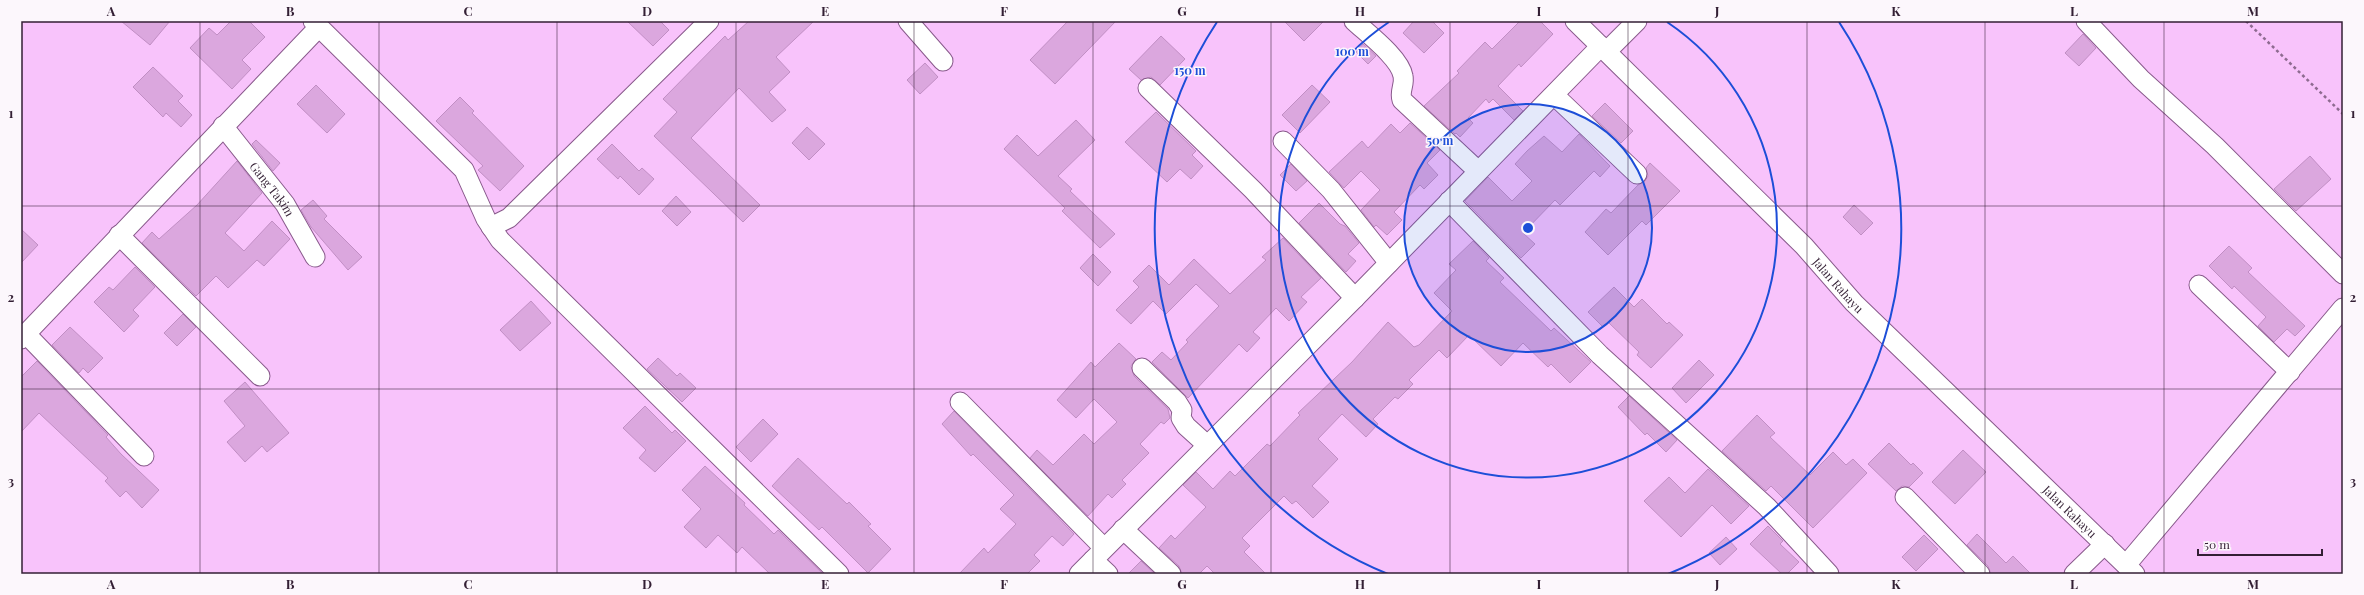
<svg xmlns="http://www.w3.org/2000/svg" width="2364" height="595" font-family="'Playfair Display',serif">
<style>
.building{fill:#dba7de;stroke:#c18ec4}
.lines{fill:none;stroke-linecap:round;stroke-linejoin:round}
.minor-casing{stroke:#895a8c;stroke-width:21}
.path{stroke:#8e6b90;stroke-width:2.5;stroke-dasharray:3 3;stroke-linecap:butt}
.minor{stroke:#fff;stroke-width:19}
.grid{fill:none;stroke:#331f34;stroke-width:1;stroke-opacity:0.55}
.ring{fill:none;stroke:#1d4ed8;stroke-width:2}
.labels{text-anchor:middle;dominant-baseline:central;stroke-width:3;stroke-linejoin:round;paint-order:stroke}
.street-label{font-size:12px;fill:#331f34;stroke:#fcf7fc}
.centre{fill:#1d4ed8;stroke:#fcf7fc;stroke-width:2}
.ring-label{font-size:12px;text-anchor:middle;font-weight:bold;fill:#1d4ed8;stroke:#fcf7fc;stroke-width:3;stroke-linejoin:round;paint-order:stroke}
.neatline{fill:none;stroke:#331f34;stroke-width:1.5}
.grid-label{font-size:13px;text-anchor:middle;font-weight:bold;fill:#331f34}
</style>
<rect width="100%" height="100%" fill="#f8c3fb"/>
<!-- building -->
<path class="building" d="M121,21h49l-20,24z
M231,21h18l16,16 -23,23 9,9 -19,20 -42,-41 19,-20 8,7z
M627,21h33l9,9 -16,16z
M749,21h65l-38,36 14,15 -21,20 17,18 -14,12 -33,-34 -48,50 69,67 -17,17 -89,-86 23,-24 -14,-13 62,-63 3,4z
M1068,21h48l-61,63 -25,-24z
M1284,21h40l-20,20z
M1414,21h18l12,12 -20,20 -21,-20z
M1520,21h20l13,13 -32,33 -2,-3 -21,22 25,25 -9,9 -21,-21 -4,4 -3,-4 -18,19 5,5 -13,14 -4,-4 -1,1 -31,-28 35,-33 -2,-2 28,-29 7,7z
M2083,34l13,14 -17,18 -14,-13z
M1161,36l24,23 -25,26 -9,-8 -10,3 -12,-11z
M1363,44l13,12 -8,8 -12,-12z
M925,63l13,14 -18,17 -13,-14z
M153,67l30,29 -5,5 14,14 -11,12 -15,-14 -3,4 -30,-30z
M316,85l29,29 -18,19 -30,-29z
M1312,85l18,17 -30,31 -18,-18z
M460,97l14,14 -2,2 52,53 -24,25 -22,-21 5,-4 -47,-45z
M1605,103l28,28 -12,12 -29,-27z
M1156,112l40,39 -4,4 11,11 -12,13 -11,-10 -13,13 -42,-40z
M1076,120l19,20 -37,36 14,13 -2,2 45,43 -15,14 -38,-37 3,-3 -61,-59 13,-14 21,21z
M1410,123l30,27 -13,13 11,12 -14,14 -4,-4 -26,27 8,8 -15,15 -11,-10 -2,2 -13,-17 19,-20 -19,-19 -17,17 -15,-16 33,-31 6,7 23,-24 9,9z
M807,127l18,17 -16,16 -17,-17z
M1579,134l31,32 -10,11 -6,-6 -34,34 -5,-5 -32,33 12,11 -14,14 -56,-57 23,-24 24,24 20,-20 -17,-17 12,-13 17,-15 18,16z
M256,140l24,23 -7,8 -21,-27z
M612,144l27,27 3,-3 12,11 -15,16 -19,-19 -2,3 -21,-20z
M2310,156l21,23 -35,32 -22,-22z
M237,161l25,32 -37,40 19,18 28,-30 18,18 -26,27 -7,-6 -29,28 -12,-12 -20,20 -54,-53 10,-11 7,7 38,-34z
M1650,163l30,28 -34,34 -4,-4 -34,34 -23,-23 21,-23 5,4 27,-28 7,-4 3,-5 -2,-8z
M1291,164l16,17 -11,10 -16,-16z
M676,196l15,16 -14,14 -15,-15z
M313,200l14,16 -3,3 38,38 -14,13 -37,-43 -10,-17z
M1319,203l21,21 5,2 14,17 -11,11 8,7 -10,11 -47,-49z
M1854,205l19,18 -12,12 -18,-18z
M21,229l17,16 -17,18z
M1283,238l38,40 -20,19 6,5 -18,19 -13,-13 -23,24 7,6 -13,14 -8,-8 -51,54 -36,-36 10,-10 9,8 17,-18 -2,-2 33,-34 -23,-22 -30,30 -13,-13 -22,23 -15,-14 23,-23 -6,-6 16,-16 20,20 25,-26 36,35 36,-34 -4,-3z
M1473,241l16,17 -3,3 18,17 -4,4 51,49 3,-3 37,34 -21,21 -19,-19 -3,3 -25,-24 -22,23 -32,-31 -22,23 -8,-8 -30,30 4,4 -15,15 -3,-2 -22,22 5,5 -12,13 -24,-23 -24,25 20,20 -26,27 17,16 -16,16 -17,-17 -4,3 -8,-8 -42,42 8,8 -6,6 22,22h-51l-8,-8 -8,8h-17l-3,-8 -20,-18 12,-13 4,4 31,-32 -23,-22 13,-13 17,17 17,-18 5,5 32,-32 3,2 30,-31 -2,-2 54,-51 36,-40 26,25 5,-2 33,-34 -18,-18 22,-23 -7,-6z
M2229,246l23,22 -4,4 57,54 -10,10 -8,-7 -13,13 -16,-16 8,-9 -32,-31 -2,3 -23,-23z
M1093,254l18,18 -13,14 -18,-18z
M135,267l20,20 -22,23 6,6 -15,16 -30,-30 15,-15 4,3z
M1614,287l20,20 8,-8 25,25 2,-2 14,13 -32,33 -14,-13 2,-3 -31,-30 -5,5 -15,-15z
M531,301l20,22 -31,28 -20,-21z
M183,314l13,13 -19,19 -13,-13z
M70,327l33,31 -15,15 -5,-5 -4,5 -27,-28z
M1119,343l17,16 -5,7 3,10 34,33 2,9 -6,6 -3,-2 -21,22 9,9 -27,27 4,4 -14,14 -4,-4 -20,22 -58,-58 7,-8 16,15 31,-31 10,10 23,-22 -23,-23 -18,19 -19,-18 34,-38 4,5z
M658,358l19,18 3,-3 16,15 -14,14 -35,-33z
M1699,360l15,15 -28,28 -14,-15z
M37,361l71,74 -2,2 15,17 38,36 -17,18 -16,-17 -6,6 -15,-16 3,-3 -69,-65 -18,19v-55z
M245,382l44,51 -22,19 -5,-6 -17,16 -18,-20 18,-16 -21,-25z
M1629,396l48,44 -11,12 -19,-19 -2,2 -27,-28z
M645,406l27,27 3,-3 11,11 -31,31 -16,-14 7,-8 -23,-22z
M954,411l120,123 -11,12 -11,-10 -18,19 6,6 -13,13h-68l25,-26 4,5 28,-29 -16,-15 14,-14 -41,-41 -2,2 -29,-32z
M1757,415l18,18 -5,4 40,38 23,-23 13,13 7,-6 14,14 -54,55 -42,-42 -5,5 -44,-40z
M763,419l15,15 -27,28 -15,-15z
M1889,443l22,22 2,-2 10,10 -14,14 -7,-1 -6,5 -28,-27z
M1963,450l23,22 -31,32 -23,-22z
M798,458l49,46 2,-2 22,22 -3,2 23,23 -23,24 -46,-46 -3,3 -47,-44z
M705,466l40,37 -1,2 30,29 4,-4 45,44h-53l-28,-27 -5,6 -19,-18 -12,13 -22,-21 17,-18 -19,-19z
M1708,469l41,37 -18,18 -19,-19 -31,32 -37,-36 25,-24 16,16z
M1768,526l15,15 -3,3 19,18 -12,12h-5l-32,-30z
M1977,534l29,29 7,-7 18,18h-40l-3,-8 -21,-21z
M1924,535l14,14 -22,22 -14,-14z
M1726,537l11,12 -17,16 -11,-12z
M1141,561l14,13h-27z"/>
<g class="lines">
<defs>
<g id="minor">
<path d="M313,21l151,149 22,49 14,21 339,334"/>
<path d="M908,21l35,40"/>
<path d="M1354,21c14,13 46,37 49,55 2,9 -4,15 -1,24l76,71"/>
<path id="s1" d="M1575,21l229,225 50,57 281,271"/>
<path d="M2086,21l55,58 74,67 128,128"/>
<path d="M1607,51l30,-30"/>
<path d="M1148,88l105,102 102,108"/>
<path d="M1554,95l83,79"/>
<path id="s2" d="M223,126l62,78 30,53"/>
<path d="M1283,141l48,49 58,73"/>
<path d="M1449,201l151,154 167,152 62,67"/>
<path d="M491,227l18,-9 200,-197"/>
<path d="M119,235l141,141"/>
<path d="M2199,285l91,87"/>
<path d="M26,334l118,122"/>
<path d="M21,339l298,-312"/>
<path d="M1142,368l35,34 5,8 -1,8 5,8 21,19"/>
<path d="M960,402l144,146"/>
<path d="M1905,497l75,77"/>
<path d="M1123,529l48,45"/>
<path d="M1093,560l15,14"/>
<path d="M2126,565l217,-257"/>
<path d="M1079,574l276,-276 246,-252"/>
<path d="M2074,574l31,-30"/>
</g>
</defs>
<!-- minor casing -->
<use href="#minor" class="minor-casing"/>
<!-- path -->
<path class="path" d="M2246,21l97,93"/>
<!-- minor -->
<use href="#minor" class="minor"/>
</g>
<!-- grid -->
<path class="grid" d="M200,21v553M379,21v553M557,21v553M736,21v553M914,21v553M1093,21v553M1271,21v553M1450,21v553M1628,21v553M1807,21v553M1985,21v553M2164,21v553M21,206h2322M21,389h2322"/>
<!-- distance rings -->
<circle cx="1528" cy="228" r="124" fill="#1d4ed8" fill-opacity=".12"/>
<g class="ring">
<circle cx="1528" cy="228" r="124"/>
<path d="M1667 22A249 249 0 1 1 1389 22"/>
<path d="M1388 574A373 373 0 0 1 1217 22M1839 22A373 373 0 0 1 1668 574"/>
</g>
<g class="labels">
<!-- street labels -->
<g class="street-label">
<text stroke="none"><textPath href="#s2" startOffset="80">Gang Takim</textPath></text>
<text stroke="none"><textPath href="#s1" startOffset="373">Jalan Rahayu</textPath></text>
<text stroke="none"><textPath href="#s1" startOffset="697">Jalan Rahayu</textPath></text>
</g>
</g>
<circle cx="1528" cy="228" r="6" class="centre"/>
<g class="ring-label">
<text x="1352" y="56">100 m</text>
<text x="1190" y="75">150 m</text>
<text x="1440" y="145">50 m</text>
</g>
<!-- border -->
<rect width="2364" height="595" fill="none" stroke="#fcf7fc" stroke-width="44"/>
<!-- scale -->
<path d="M2198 549v6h124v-6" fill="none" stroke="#331f34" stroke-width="2"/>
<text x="2204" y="549" font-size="12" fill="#331f34" stroke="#fcf7fc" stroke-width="3" paint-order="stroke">50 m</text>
<rect x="22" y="22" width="2320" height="551" class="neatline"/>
<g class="grid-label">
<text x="111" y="16">A</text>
<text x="290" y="16">B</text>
<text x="468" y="16">C</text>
<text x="647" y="16">D</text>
<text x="825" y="16">E</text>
<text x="1004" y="16">F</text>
<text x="1182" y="16">G</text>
<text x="1360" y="16">H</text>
<text x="1539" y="16">I</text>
<text x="1717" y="16">J</text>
<text x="1896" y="16">K</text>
<text x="2074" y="16">L</text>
<text x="2253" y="16">M</text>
<text x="11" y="118">1</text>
<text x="2353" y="118">1</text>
<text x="11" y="302">2</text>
<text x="2353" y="302">2</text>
<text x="11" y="486">3</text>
<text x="2353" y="486">3</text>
<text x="111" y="589">A</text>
<text x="290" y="589">B</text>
<text x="468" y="589">C</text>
<text x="647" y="589">D</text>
<text x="825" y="589">E</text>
<text x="1004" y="589">F</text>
<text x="1182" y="589">G</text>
<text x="1360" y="589">H</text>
<text x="1539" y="589">I</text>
<text x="1717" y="589">J</text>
<text x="1896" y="589">K</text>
<text x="2074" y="589">L</text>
<text x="2253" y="589">M</text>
</g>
</svg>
